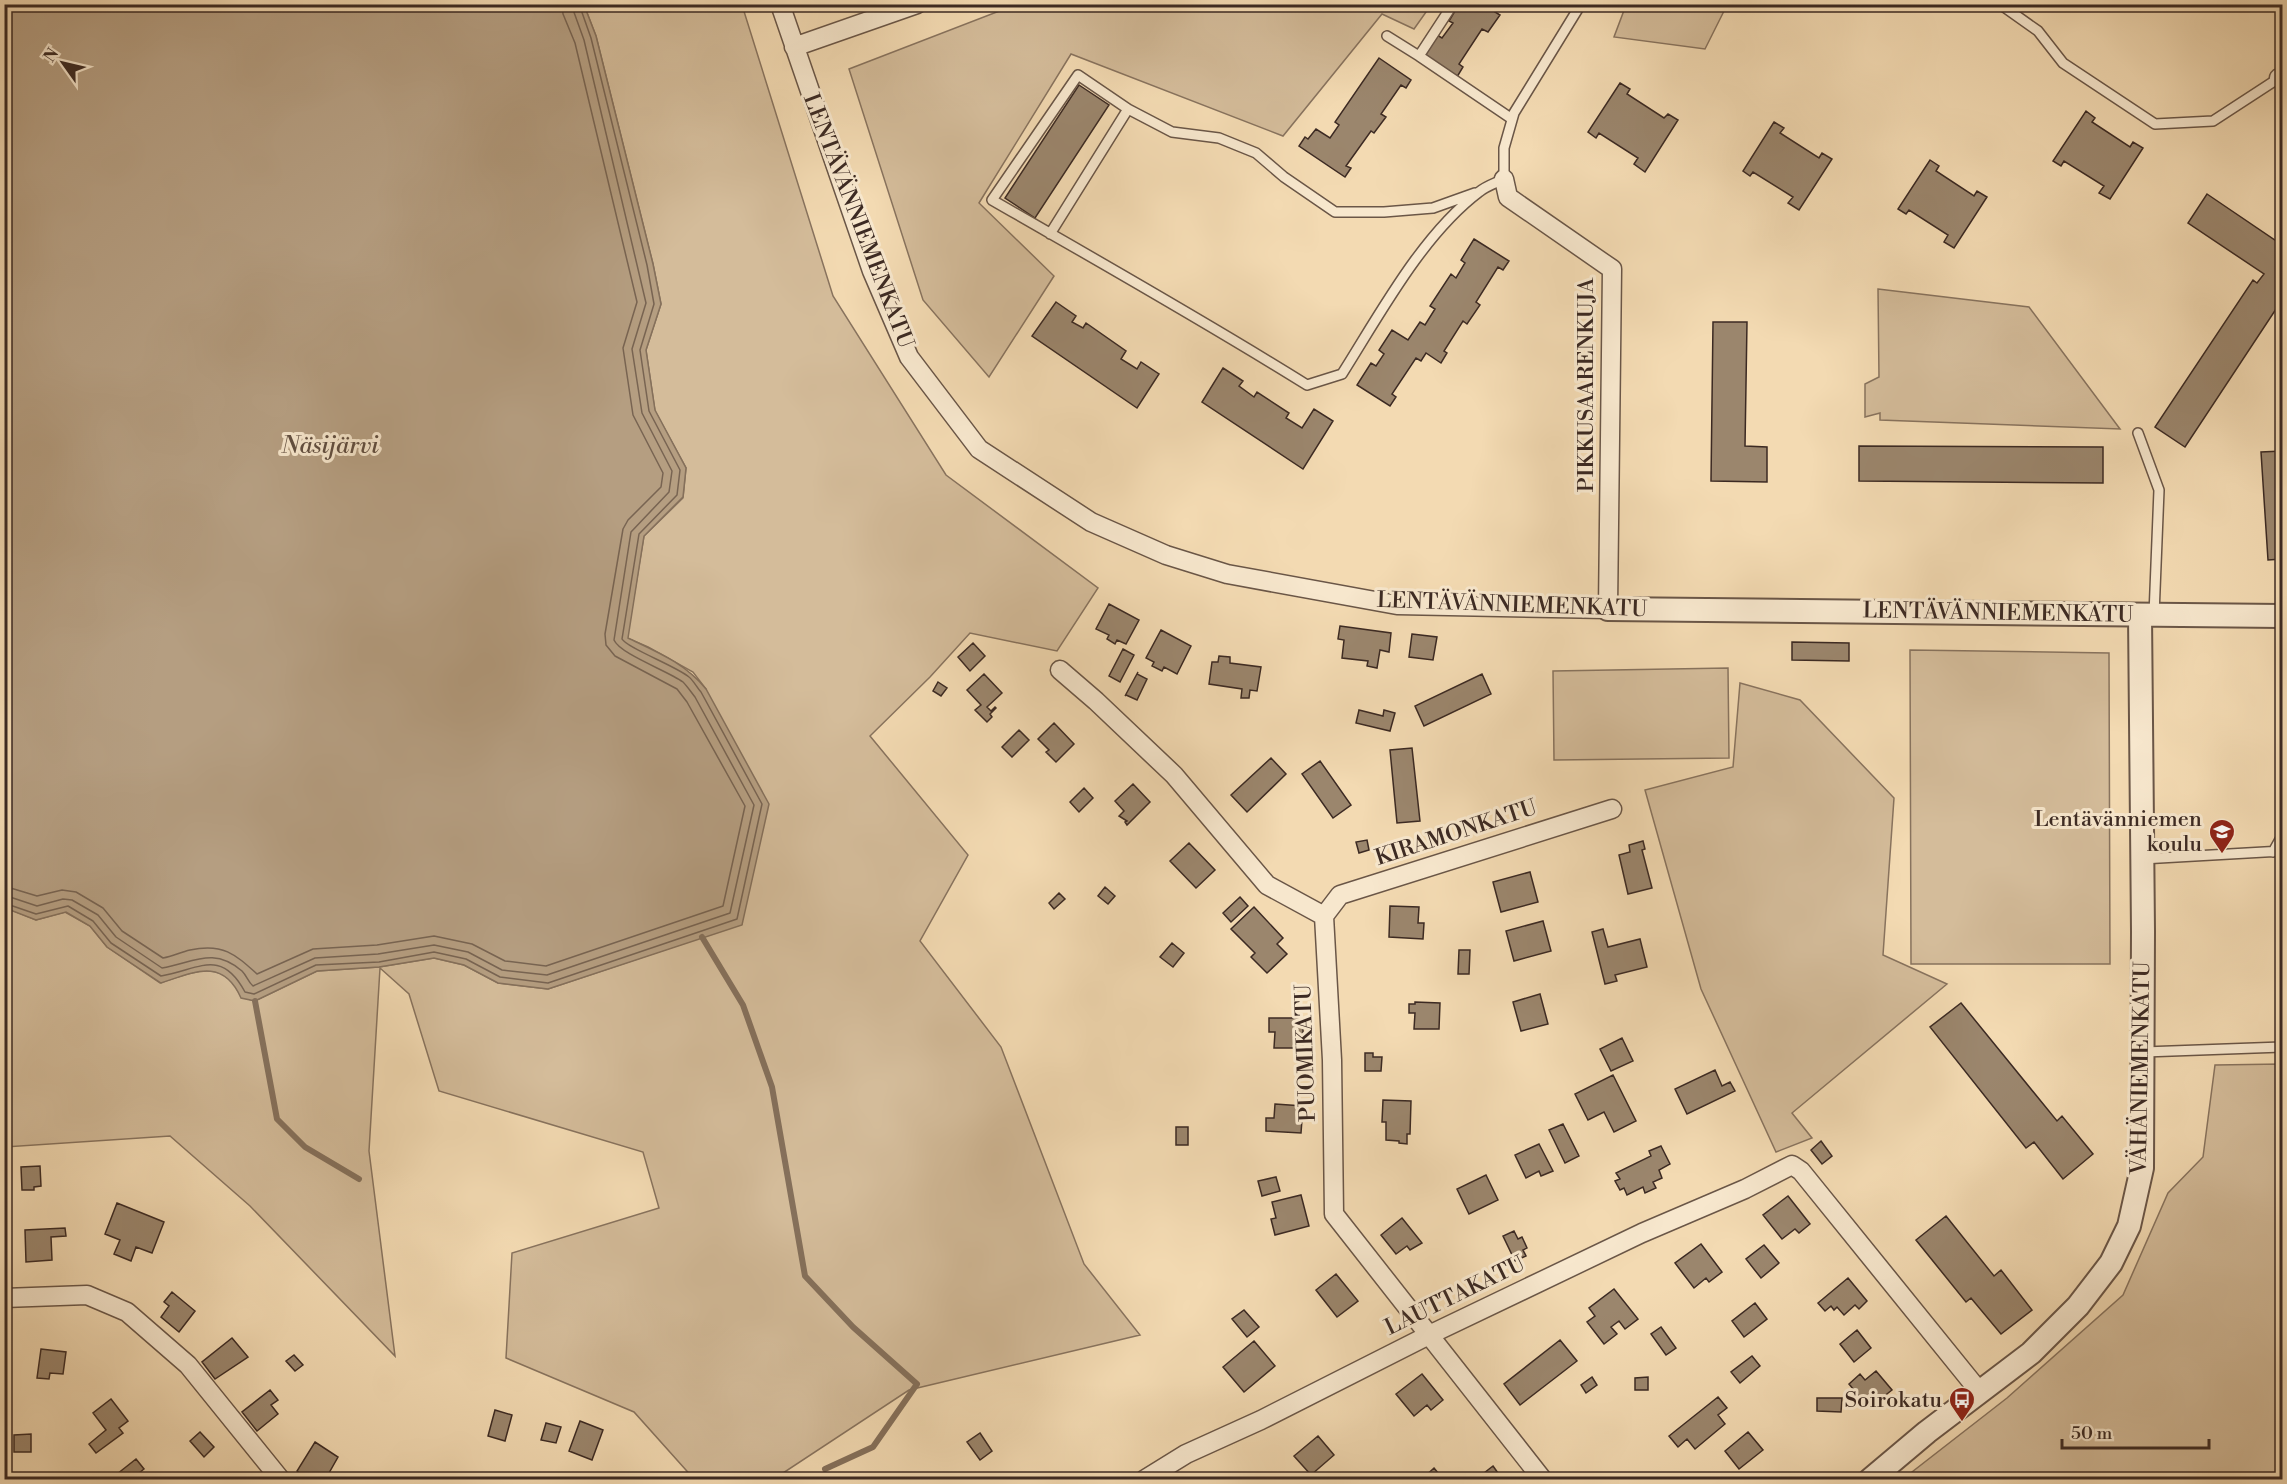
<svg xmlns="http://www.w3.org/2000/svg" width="2287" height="1484" font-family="'Libre Bodoni',serif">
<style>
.green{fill:#d4bc9a;stroke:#88735e;stroke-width:1.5}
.water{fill:#b59e81;stroke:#85705b;stroke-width:1.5}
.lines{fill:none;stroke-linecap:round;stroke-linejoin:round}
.shore{stroke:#786452;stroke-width:1.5}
.stream{stroke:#85705b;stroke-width:6}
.building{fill:#9b866d;stroke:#3c2a23;stroke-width:1.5}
.service-casing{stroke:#6a5647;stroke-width:12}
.minor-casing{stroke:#6a5647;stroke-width:21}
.tertiary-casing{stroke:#6a5647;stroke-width:26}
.service{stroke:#f7e7cd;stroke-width:9}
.minor{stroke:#f7e7cd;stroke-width:18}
.tertiary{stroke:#f7e7cd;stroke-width:22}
.labels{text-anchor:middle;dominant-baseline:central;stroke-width:6;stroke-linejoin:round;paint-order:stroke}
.street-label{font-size:22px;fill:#3c2a23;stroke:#f7e7cd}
.poi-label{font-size:22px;fill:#3c2a23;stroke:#f7e7cd;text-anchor:end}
.water-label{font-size:24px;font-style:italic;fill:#604d3f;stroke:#f7e7cd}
</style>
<rect width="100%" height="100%" fill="#f3dab2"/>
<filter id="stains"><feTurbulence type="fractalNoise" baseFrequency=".00333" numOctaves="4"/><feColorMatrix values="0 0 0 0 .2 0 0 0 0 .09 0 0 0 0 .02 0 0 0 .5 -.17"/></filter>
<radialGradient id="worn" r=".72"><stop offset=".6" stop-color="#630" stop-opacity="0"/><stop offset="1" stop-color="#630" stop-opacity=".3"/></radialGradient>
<!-- green -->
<path class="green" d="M584,5h158l91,291 113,179 152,113 -41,63 -87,-18 -40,44 -60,59 98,119 -48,86 81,106 83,217 56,71 -231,55 -135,89h-80l-60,-67 -128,-54 6,-105 147,-45 -16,-56 -204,-61 -30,-97 -29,-26 -11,183 26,205 -145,-150 -80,-70 -165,11 -1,-240 32,13 29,-8 25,14 17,21 53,36c34,-11 63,-26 81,14l14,4 62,-30 62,-4 55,-9 30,7 34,18 50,6 194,-65 -36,-235 -13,-17 -45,-25 -21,-9 17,-102 39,-38 3,-30 -31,-57 -9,-61 15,-46 -8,-40 -57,-228z
M1015,5v-1l416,1 -17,24 -32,-15 -99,122 -212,-82 -92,149 75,73 -65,101 -66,-77 -74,-231z
M1626,5v-1l101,1 -22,44 -91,-12z
M1878,289l151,18 91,122 -240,-9v-7l-15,4v-33l14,-7z
M1910,650l199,3 1,311h-199z
M1728,668l1,90 -175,2 -1,-89z
M1740,683l60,17 94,98 -11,157 64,29 -155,129 20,25 -36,14 -75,-163 -56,-199 88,-23z
M2282,1064v415h-379l104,-81 116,-103 45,-102 35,-36 12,-92z"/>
<!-- water -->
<path class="water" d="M4,5h580l12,31 57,228 8,40 -15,46 9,60 31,58 -3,29 -39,39 -16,102c29,14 57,25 78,51l63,115 -27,121 -194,64 -50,-6 -34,-18 -30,-7 -55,9 -62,4 -62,30 -14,-3c-18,-41 -47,-26 -80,-15l-54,-36 -17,-21 -24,-14 -30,8 -31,-12z"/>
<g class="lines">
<!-- shore -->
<path class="shore" d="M4,886l33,10 25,-6 14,2 27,16 19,23 41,27c10,-2 18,-6 27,-8 33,-7 45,4 67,24l56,-25 64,-4 57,-9 38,8 33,17 41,5 177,-60 22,-100 -58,-104 -10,-13 -62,-33 -9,-11 -1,-11 18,-105 5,-9 33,-33 2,-14 -30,-58 -10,-67 14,-46 -62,-259 -12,-29 -1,-10
M4,895l33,11 26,-7 9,1 26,15 18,22 46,31c31,-5 51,-22 80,3 5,5 6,11 11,15l62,-28 63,-4 56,-9 34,7 34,18 45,5 183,-62 24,-108 -59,-108c-4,-5 -8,-11 -12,-15 -15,-11 -63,-28 -69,-42l17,-108 38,-40 3,-21 -30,-58 -10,-64 14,-46 -62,-263 -13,-36
M4,903l32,11 32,-8 25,15 18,22 50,33c37,-6 60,-29 84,16l9,2 62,-29 63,-3 55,-10 32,7 34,18 48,6 189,-64 25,-115 -61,-112c-4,-4 -7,-11 -12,-15 -13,-11 -62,-29 -67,-38l17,-105 38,-39 3,-25 -31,-59 -9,-61 14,-46 -7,-39 -56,-227 -12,-34"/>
<!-- stream -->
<path class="stream" d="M702,937l41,68 29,82 33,189 48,51 64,57 -44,63 -48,22
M255,1001l22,118 28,28 54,32"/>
</g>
<!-- building -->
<path class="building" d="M1459,4h41l-5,8 5,3 -12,17 -6,-3 -23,35 4,3 -6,10 -33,-22 13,-20 5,3 11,-15 -4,-2z
M1379,58l32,22 -5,8 -5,-3 -20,29 5,3 -12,16 -3,-2 -25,35 5,2 -6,9 -46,-31 6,-9 3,2 8,-10 14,9 9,-13 -4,-3z
M1620,83l10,6 -3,5 37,24 4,-4 10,6 -33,52 -11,-8 4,-6 -39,-25 -3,5 -8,-6z
M1079,85l30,20 -74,113 -30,-20z
M2086,111l9,7 -3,4 38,25 3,-5 10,6 -33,51 -11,-6 5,-7 -40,-25 -3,5 -8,-5z
M1774,122l10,6 -4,5 39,25 3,-5 10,6 -33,51 -11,-7 5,-6 -40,-25 -3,4 -7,-5z
M1930,160l9,6 -3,5 38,25 3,-5 10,6 -33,51 -10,-6 4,-7 -39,-25 -3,4 -8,-5z
M2207,194l75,51v55l-97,147 -30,-20 98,-147 4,3 7,-9 -76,-51z
M1474,239l35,22 -6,9 -5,-3 -22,35 4,3 -13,19 -4,-3 -19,30 3,2 -6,10 -15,-10 -5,8 -5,-3 -24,36 4,3 -6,9 -33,-21 14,-22 5,3 8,-12 -5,-4 13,-20 16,10 12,-18 5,3 10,-16 -5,-3 21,-32 5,4 9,-15 -4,-3z
M1056,302l20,14 -4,6 11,6 3,-5 40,28 -5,8 16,10 4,-7 18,12 -22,34 -105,-72z
M1713,322h34l-2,124 22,1v35l-56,-1z
M1223,368l20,13 -4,5 15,11 3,-5 32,21 -3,5 16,10 12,-19 19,12 -30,48 -101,-67z
M1859,446l244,1v36l-244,-2z
M2282,451v108l-14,1 -7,-108z
M1109,604l30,16 -13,24 -9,-4 -2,4 -8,-5 2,-4 -13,-6z
M1340,626l51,7 -2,19 -9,-2 -3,18 -10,-2 1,-5 -26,-3 2,-18 -6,-1z
M1161,630l30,16 -14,28 -13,-7 -2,4 -10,-5 2,-4 -8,-4z
M1412,634l25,3 -4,23 -24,-3z
M1792,642l57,1v18l-57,-1z
M973,643l12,13 -15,15 -12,-14z
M1123,649l11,6 -14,27 -11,-6z
M1219,656l11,1v6l31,4 -4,24 -7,-1 -1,8h-8l1,-9 -33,-5 3,-22h6z
M1138,672l-1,2 10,5 -10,21 -11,-5 -1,1z
M984,674l18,19 -15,14 4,4 4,-4 1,1 -6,6 2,3 -5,5 -12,-12 6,-5 -14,-15z
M1482,674l9,20 -67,32 -9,-20z
M938,682l9,6 -6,8 -8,-5z
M1359,710l24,6 1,-6 11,3 -5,18 -34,-8z
M1054,723l20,21 -18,18 -10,-10 3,-2 -11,-11z
M1019,730l10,10 -17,17 -10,-10z
M1412,748l8,73 -23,2 -7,-73z
M1271,758l15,16 -39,38 -16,-17z
M1320,761l31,44 -18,13 -31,-44z
M1133,784l17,18 -23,23 -2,-3 2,-1 -8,-5 5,-5 -9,-10z
M1084,788l9,10 -14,14 -9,-10z
M1367,840l2,10 -10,3 -3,-11z
M1643,841l2,8 -3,1 10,38 -24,6 -9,-39 11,-3 -1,-7z
M1189,843l26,27 -19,18 -26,-27z
M2278,865h4v150h-4z
M1530,872l8,30 -37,10 -8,-30z
M1105,887l10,9 -7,8 -10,-8z
M1059,893l6,6 -11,10 -5,-6z
M1240,897l8,9 -17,16 -8,-9z
M1390,906l29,1 -1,16h6l-1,16 -34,-2z
M1254,907l29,31 -6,6 10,10 -20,19 -16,-16 4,-4 -24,-24z
M1543,921l8,30 -37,10 -8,-30z
M1603,929l5,18 32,-8 7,28 -32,8 2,6 -12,3 -13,-52z
M1172,943l12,10 -11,14 -13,-10z
M1459,950h11l-1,24h-11z
M1540,994l8,30 -27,7 -8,-29z
M1415,1002l25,1 -1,26h-25l1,-16h-6v-9h6z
M1961,1003l96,118 5,-5 31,38 -30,25 -29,-37 -8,6 -96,-121z
M1269,1018h34v30h-29l1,-16h-6z
M1622,1038l11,23 -22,10 -11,-22z
M1365,1053h8v4h9l-1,14h-16z
M1715,1070l7,16 8,-4 5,9 -48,23 -12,-25z
M1613,1075l23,46 -22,11 -10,-20 -16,8 -13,-26z
M1383,1100l28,1 -1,33h-3v10l-8,-1v-2l-13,-1v-18h-4z
M1275,1104l28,2 -2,27 -35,-2v-13h8z
M1563,1124l16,32 -14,7 -16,-33z
M1176,1127h12v18h-12z
M1821,1141l11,15 -10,8 -11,-14z
M1539,1144l14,27 -12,5 -2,-5 -13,7 -11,-23z
M1661,1146l9,18 -11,6 3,8 -9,4 3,6 -11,5 -2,-6 -16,8 -3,-7 -4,2 -5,-9 5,-2 -4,-6 35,-17 -2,-5z
M40,1166l1,20 -7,1v3h-12l-1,-23z
M1486,1175l12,25 -29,14 -12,-25z
M1276,1177l4,14 -18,5 -4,-15z
M1301,1195l8,31 -34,9 -4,-16 5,-1 -4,-16z
M1788,1196l22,28 -11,9 -4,-4 -13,10 -19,-24z
M117,1203l47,19 -12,31 -16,-6 -5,14 -17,-7 6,-14 -15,-6z
M1946,1216l48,60 7,-6 31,40 -31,24 -30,-36 -5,4 -50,-62z
M1402,1218l20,25 -12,7 -3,-4 -11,8 -15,-19z
M65,1228l1,8 -15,1 1,23 -26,2 -1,-32z
M1514,1231l4,8 4,-2 5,11 -4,2 3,6 -11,5 -12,-25z
M1701,1244l21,28 -13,10 -3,-4 -12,10 -19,-25z
M1764,1245l15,18 -18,15 -15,-19z
M1336,1274l22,27 -21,16 -21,-27z
M1848,1278l19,23 -8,8 -4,-4 -11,10 -7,-8 -3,3 -3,-4 -6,5 -7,-8z
M1614,1289l24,30 -13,10 -6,-8 -8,6 6,7 -13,10 -17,-22 8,-6 -6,-8z
M172,1292l23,19 -16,21 -18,-15 8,-11 -5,-4z
M1755,1303l12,16 -23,18 -12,-16z
M1244,1310l15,17 -12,10 -15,-18z
M1661,1327l15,21 -10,7 -15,-21z
M1857,1330l14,18 -17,14 -14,-18z
M232,1338l16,19 -33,22 -13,-17z
M1560,1340l17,21 -57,44 -16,-21z
M1254,1341l21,25 -31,26 -21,-25z
M41,1349l25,3 -3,22 -13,-1 -1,6 -12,-1z
M294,1355l9,10 -8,6 -9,-10z
M1752,1356l8,10 -20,17 -9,-11z
M1876,1371l16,19 -23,18 -20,-24 11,-10 5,6z
M1422,1374l21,26 -12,10 -4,-5 -13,11 -18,-22z
M1592,1377l5,8 -11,8 -5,-8z
M1648,1377v13h-13v-12z
M270,1390l8,10 -7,5 7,9 -21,17 -15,-19z
M1718,1397l9,11 -9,7 7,9 -30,25 -8,-10 -9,8 -9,-11z
M1817,1398h25l-1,14 -24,-1z
M111,1399l17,22 -9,7 4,5 -27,20 -7,-9 17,-14 -13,-17z
M495,1410l17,5 -7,26 -17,-5z
M580,1421l23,9 -11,30 -23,-9z
M546,1423l15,4 -5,16 -15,-3z
M200,1432l14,15 -10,10 -14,-16z
M1748,1432l15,18 -24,19 -14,-18z
M980,1433l12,18 -12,9 -13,-18z
M31,1434v18h-17v-17z
M1318,1436l16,19 -23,20 -17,-19z
M315,1442l23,15 -13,23h-15l-13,-9z
M136,1459l8,10 -5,4 6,7h-31l-2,-2z
M1493,1466l10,14h-28z
M1434,1468l9,11 -22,1z"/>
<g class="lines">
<defs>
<path id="service" d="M2000,4l38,27 25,32 92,61 58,-3 66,-43
M1387,36l32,20 34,-52
M1419,56l93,63
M1128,109l44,23 47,6 37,15 28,24 51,35h49l49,-4 42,-15
M1050,234l78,-125 -50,-34 -86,125c106,61 211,120 315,185l35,-11c38,-60 80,-139 137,-182 7,-6 17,-9 25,-13v-31l10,-35 67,-109
M2138,433l21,57 -5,125
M2273,852l9,-16
M2142,859l140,-8
M2144,1052l138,-5"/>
<path id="minor" d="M780,4l92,267 37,86 70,92 112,73 75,33 61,19 170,31 211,4 4,-340 -104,-72 -4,-18
M794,47l123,-43
M2279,78l3,2
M1060,670l36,31 78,74 93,110 57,31 8,144 2,154 209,266
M1324,916l16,-21 272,-86
M4,1298l83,-3 40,17 61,53 93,115
M1144,1480l42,-26 75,-34 168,-85 213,-102 103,-44 47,-24 9,6 178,220"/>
<path id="tertiary" d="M1608,609l674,7
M1870,1480l57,-48 104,-79 47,-47 33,-43 18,-37 13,-58 1,-236 -3,-317"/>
</defs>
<!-- service casing -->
<use href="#service" class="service-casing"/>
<!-- minor casing -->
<use href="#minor" class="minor-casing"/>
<!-- tertiary casing -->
<use href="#tertiary" class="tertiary-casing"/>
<!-- service -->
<use href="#service" class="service"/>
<!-- minor -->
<use href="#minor" class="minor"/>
<!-- tertiary -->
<use href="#tertiary" class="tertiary"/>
</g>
<!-- icons -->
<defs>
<symbol id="school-pin" viewBox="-11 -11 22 30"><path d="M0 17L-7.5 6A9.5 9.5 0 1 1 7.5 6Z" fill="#8f2418" stroke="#f7e7cd"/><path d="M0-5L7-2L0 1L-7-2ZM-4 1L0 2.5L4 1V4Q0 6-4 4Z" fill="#fff"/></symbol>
<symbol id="bus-pin" viewBox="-11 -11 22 30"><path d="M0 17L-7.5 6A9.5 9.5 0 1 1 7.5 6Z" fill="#8f2418" stroke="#f7e7cd"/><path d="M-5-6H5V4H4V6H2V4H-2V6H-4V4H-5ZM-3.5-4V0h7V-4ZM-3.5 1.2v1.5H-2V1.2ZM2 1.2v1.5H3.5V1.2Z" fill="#fff"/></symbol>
</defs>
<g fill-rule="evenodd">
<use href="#school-pin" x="2207" y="817" width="30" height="40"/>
<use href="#bus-pin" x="1947" y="1385" width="30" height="40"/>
</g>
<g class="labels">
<!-- street labels -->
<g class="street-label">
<text transform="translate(858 221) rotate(69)">LENTÄVÄNNIEMENKATU</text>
<text transform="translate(1586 385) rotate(-90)">PIKKUSAARENKUJA</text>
<text transform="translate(1512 605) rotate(2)">LENTÄVÄNNIEMENKATU</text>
<text transform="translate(1998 613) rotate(1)">LENTÄVÄNNIEMENKATU</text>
<text transform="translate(1456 833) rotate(-18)">KIRAMONKATU</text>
<text transform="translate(1306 1053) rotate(-92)">PUOMIKATU</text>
<text transform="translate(2141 1068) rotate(-89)">VÄHÄNIEMENKATU</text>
<text transform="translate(1455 1296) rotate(-26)">LAUTTAKATU</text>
</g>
<!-- poi labels -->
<g class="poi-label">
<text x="2202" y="819">Lentävänniemen<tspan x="2202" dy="25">koulu</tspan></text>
<text x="1942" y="1400">Soirokatu</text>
</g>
<!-- water labels -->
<g class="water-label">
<text x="330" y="446">Näsijärvi</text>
</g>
</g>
<!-- margin -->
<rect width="2287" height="1484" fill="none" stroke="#f3dab2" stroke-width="24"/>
<rect x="6" y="6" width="2275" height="1472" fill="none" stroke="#3c2a23" stroke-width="3"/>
<rect x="12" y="12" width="2263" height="1460" fill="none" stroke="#3c2a23" stroke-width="1.5"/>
<!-- north arrow -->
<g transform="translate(63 63) rotate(304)" stroke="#f7e7cd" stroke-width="4.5" paint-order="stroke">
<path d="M0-4.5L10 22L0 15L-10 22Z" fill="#3c2a23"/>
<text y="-9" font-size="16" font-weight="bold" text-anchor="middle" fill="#3c2a23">N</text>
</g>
<!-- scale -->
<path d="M2062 1439v9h147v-9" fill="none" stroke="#3c2a23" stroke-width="3"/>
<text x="2071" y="1439" font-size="18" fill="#3c2a23" stroke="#f7e7cd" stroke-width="4.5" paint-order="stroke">50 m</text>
<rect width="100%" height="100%" filter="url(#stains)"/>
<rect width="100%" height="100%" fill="url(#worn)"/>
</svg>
